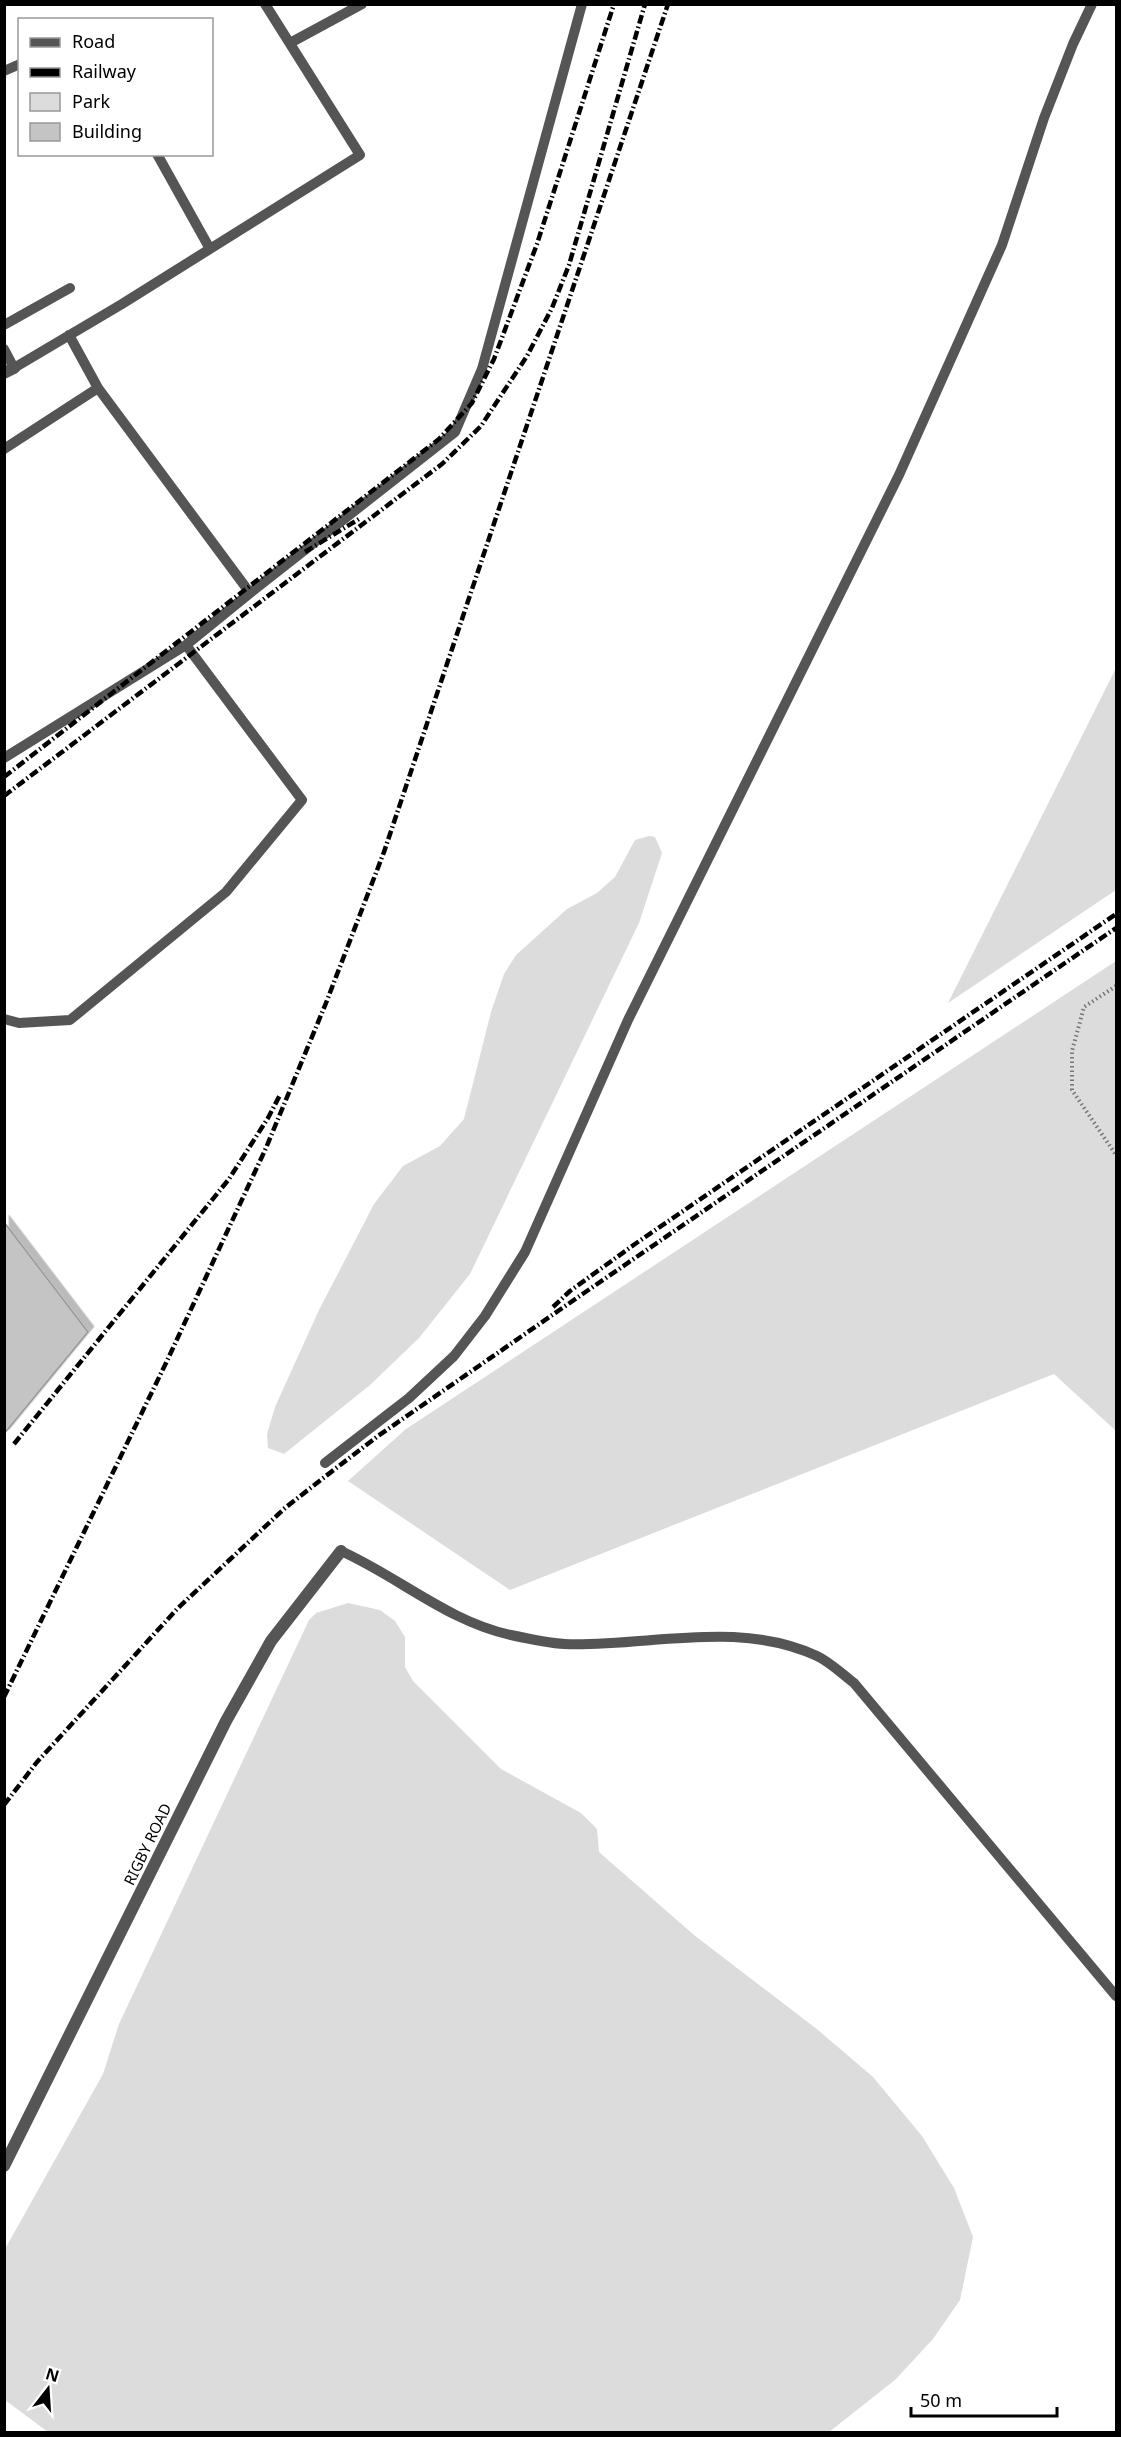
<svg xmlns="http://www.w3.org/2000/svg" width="1121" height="2437" font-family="'Noto Sans',sans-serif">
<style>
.green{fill:#dcdcdc}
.building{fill:#c4c4c4;stroke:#999;stroke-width:1.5;filter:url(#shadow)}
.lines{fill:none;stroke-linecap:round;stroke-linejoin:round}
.path{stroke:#777;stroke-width:4;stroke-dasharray:1.5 3;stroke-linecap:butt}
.service{stroke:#555;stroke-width:10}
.minor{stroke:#555;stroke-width:12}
.rail{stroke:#000;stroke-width:4.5;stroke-dasharray:9 3 1.5 3;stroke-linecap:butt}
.labels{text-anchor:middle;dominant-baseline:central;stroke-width:4.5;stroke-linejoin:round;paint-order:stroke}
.street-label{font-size:15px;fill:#000;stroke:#fff}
</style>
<defs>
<filter id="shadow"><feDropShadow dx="5.5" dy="-5.5" stdDeviation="0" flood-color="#0004"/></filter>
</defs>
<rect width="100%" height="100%" fill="#fff"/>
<!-- green -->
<path class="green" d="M1116,668v222l-168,113z
M649,836l6,1 7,16 -23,70 -169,351 -51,64 -49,47 -86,69 -16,-6 -1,-14 8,-27 44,-97 55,-106 29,-38 37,-20 24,-27 27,-107 13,-38 12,-19 51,-46 30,-16 18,-16 20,-37z
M1116,961v470l-62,-57 -544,216 -162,-109 58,-52z
M348,1603l32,7 15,11 10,16v30l8,14 88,88 80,44 16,16 2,23 95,83 124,95 55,47 49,59 32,52 19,49 -13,63 -27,39 -38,41 -66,52h-781l-43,-32v-151l98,-175 16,-50 190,-404 7,-7z"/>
<!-- building -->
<path class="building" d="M4,1222l84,110 -84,102z"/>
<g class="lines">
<!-- path -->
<path class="path" d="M1116,986l-32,21 -12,44v39l44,65"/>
<!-- service -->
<path class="service" d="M290,43l72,-39
M4,71l16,-7
M157,154l53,95
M4,325l66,-37
M4,349l10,19 108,-64 238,-149 -95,-151
M4,449l94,-61 -29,-53
M250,593l205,-161 27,-63 100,-365
M4,758l182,-113 64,-52 -152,-205
M4,1019l15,4 51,-3 156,-128 76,-92 -116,-155
M325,1463l84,-65 45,-42 31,-40 40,-64 103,-232 271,-545 103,-230 42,-127 29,-74 19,-40
M341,1551c58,26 108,71 170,84 18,4 36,8 54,9 83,3 173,-25 252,12 13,6 25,18 37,27l262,313"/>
<!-- minor -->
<path class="minor" d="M4,373l10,-5
M4,2166l222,-445 45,-80 70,-90"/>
<!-- rail -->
<path class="rail" d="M305,552l54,-33
M4,777l435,-338 33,-36 22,-44 43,-115 77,-240
M4,796l438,-332 39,-38 46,-70 25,-48 17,-43 76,-261
M553,1307l17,-16 65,-47 481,-330
M14,1444l215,-265 39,-61 12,-23
M4,1697l162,-334 100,-215 60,-145 58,-151 284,-848
M4,1805l33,-43 141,-154 107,-100 37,-29 56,-43 206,-143 532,-365"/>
</g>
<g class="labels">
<!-- street labels -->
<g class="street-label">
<text transform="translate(147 1844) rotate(-64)">RIGBY ROAD</text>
</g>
</g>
<!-- border -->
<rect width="1121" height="2437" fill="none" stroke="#000000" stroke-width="12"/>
<!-- legend -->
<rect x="18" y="18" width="195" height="138" fill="#ffffff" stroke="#999999" stroke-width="1.5"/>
<rect x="30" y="38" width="30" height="9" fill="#555555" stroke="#999999" stroke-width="1.5"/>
<text x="72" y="48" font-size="18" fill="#000000">Road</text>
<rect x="30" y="68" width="30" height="9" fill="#000000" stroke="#999999" stroke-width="1.5"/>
<text x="72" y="78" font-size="18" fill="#000000">Railway</text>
<rect x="30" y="93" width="30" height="18" fill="#dcdcdc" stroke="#999999" stroke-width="1.5"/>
<text x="72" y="108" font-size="18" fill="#000000">Park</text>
<rect x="30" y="123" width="30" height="18" fill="#c4c4c4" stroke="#999999" stroke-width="1.5"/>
<text x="72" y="138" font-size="18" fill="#000000">Building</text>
<!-- north arrow -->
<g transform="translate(48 2389) rotate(17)" stroke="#ffffff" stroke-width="4.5" paint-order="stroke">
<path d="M0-4.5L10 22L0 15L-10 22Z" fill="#000000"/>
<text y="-9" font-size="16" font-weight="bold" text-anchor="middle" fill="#000000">N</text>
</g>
<!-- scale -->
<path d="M911 2407v9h146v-9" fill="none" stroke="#000000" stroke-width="3"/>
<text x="920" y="2407" font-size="18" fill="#000000" stroke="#ffffff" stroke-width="4.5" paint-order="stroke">50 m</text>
</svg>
